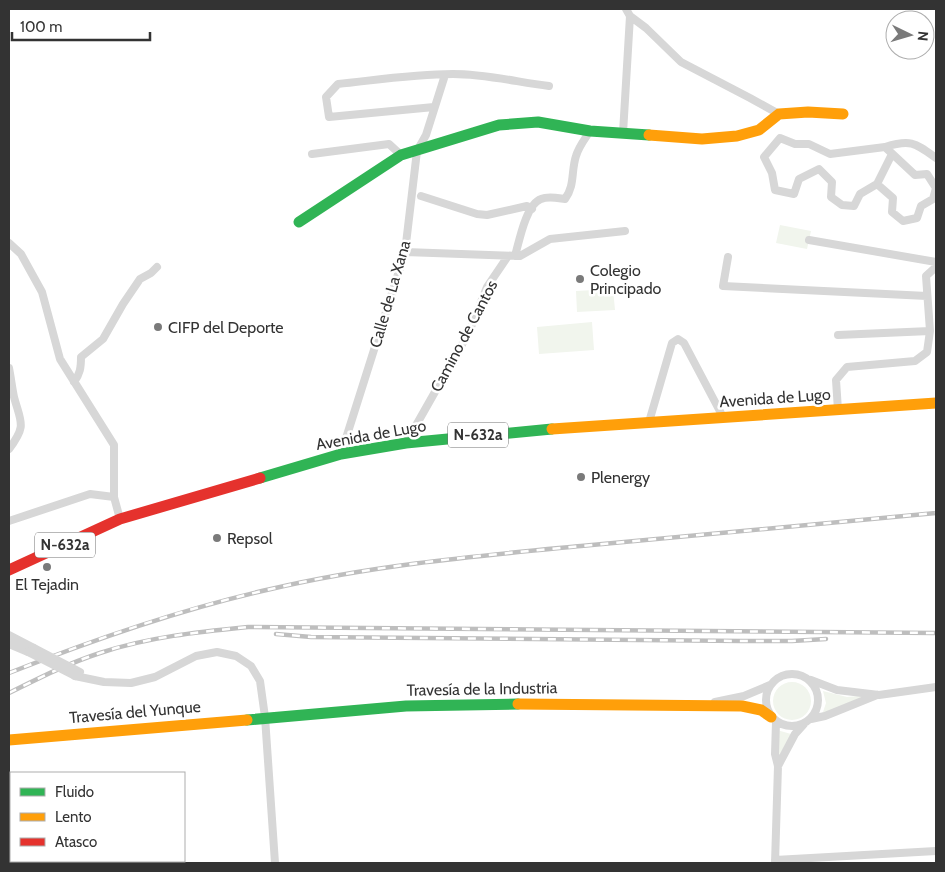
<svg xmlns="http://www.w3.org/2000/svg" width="945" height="872" font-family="Cabin,sans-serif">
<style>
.green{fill:#f1f5ed}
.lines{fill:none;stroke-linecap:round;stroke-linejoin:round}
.street{stroke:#d7d7d7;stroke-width:8}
.fast{stroke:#30b455;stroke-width:11}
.slow{stroke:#ff9f0a;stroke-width:11}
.jam{stroke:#e5322d;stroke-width:11}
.rail-casing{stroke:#bebebe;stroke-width:4.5}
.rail{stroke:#fff;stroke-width:2.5;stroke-dasharray:8;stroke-linecap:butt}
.street-bridge{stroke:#d7d7d7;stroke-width:8}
.poi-dot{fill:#7a7a7a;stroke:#fff;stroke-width:2}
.labels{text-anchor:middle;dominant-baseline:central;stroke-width:5;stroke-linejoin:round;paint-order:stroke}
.shield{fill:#fff;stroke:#707070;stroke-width:1}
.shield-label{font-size:15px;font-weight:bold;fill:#333}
.poi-label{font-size:16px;fill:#333;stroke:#fff;text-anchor:start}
.street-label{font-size:16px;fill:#333;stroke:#fff}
</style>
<rect width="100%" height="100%" fill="#fff"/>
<!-- green -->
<path class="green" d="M780,225l31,6 -4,18 -31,-6z
M613,289l2,21 -38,2 -1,-21z
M592,322l2,28 -55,4 -2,-27z
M773 701a19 19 0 1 1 38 0a19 19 0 1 1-38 0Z
M823,691l24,6 22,-2 -47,20 4,-12z
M777,730l14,4 -12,22z"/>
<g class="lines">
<!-- street -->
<path class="street" d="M630,16l16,12 35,34 69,36 29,16
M434,107l-105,10 -3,-20 12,-13c38,-4 77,-10 115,-10 32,0 64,8 96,12
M623,133l7,-117 -4,-7
M780,138l15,6h14l21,10 55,-7 30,28 12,-1 9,14 -3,11 -12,7 -4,12 -14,3 -11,-9 1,-14 -16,-14 -17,10 -6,12 -12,-1 -11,-8 1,-15 -13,-13 -20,10 -5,15 -19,-4 -3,-17 -8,-16z
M885,147c26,-8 30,-4 51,11
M312,154l77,-10 12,11
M877,184l15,-30
M421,196l56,18 10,1 40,-9 5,3
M809,240l127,22
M9,243l12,11 21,38 18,67 54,86v52l6,22
M405,252l115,4 30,-17 75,-8
M515,256c4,-14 11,-52 26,-57 7,-3 16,-1 24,0 10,-13 6,-28 11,-43 3,-10 9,-17 14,-25
M728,257l-5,29 204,10
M838,335l92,-4
M9,368c2,10 3,19 5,29 7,26 13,28 -5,52
M74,382c6,-8 7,-14 7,-25l22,-18 20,-35 17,-25 11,-6 6,-6
M838,410l-2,-30 11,-13 68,-6 12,-9 3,-21 -4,-55 10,-9
M649,422l23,-79 6,-4 6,4 39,74
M406,443l63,-111 18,-45 21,-31
M341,454l64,-202 12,-101 9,-16 19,-60
M9,521l81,-27 24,3
M9,635l25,13
M9,644l19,8
M766 700a26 26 0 1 1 52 0a26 26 0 1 1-52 0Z
M75,676l29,6 27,1 24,-6 41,-21 21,-4 19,4 15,10 9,15 5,36 10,146
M811,680l26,10 42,5 57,-8
M715,702l29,-6 26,-11
M811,719l14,-3 52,-21
M778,766l17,-32 9,-10
M775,860l161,-9
M775,863l3,-97 -3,-12 1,-32"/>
<!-- fast -->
<path class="fast" d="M299,222l102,-67 98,-30 39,-3 52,9 59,4
M260,478l81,-24 65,-11 146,-14
M247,720l159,-14 112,-2"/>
<!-- slow -->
<path class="slow" d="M649,135l53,4 35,-3 22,-6 20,-16 29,-2 35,2
M552,429l384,-26
M518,704l224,2 19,4 10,7
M9,740l238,-20"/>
<!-- jam -->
<path class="jam" d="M9,570l111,-51 140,-41"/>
<defs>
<path id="rail" d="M276,634l35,3 431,4h50l34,-2
M9,673c86,-34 172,-64 262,-84 102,-24 206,-33 310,-43 119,-11 237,-22 355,-33
M9,693c30,-15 60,-30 91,-40 48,-16 98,-21 148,-26l688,6"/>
</defs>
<!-- rail casing -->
<use href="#rail" class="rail-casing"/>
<!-- rail -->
<use href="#rail" class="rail"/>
<!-- street-bridge -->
<path class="street-bridge" d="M34,648l46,24
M28,652l47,24"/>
</g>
<!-- markers -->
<g class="poi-dot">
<circle cx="580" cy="279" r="5"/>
<circle cx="158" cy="327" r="5"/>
<circle cx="581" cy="477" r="5"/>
<circle cx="217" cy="538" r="5"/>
<circle cx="47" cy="567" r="5"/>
</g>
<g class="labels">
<!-- shield labels -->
<g class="shield">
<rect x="448" y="422.5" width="60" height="25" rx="4"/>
<rect x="35" y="532.5" width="60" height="25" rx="4"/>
</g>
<g class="shield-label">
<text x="478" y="435">N-632a</text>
<text x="65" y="545">N-632a</text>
</g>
<!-- poi labels -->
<g class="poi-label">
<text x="590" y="270">Colegio<tspan x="590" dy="18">Principado</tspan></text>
<text x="168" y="327">CIFP del Deporte</text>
<text x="591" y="477">Plenergy</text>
<text x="227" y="538">Repsol</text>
<text x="47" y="584" text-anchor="middle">El Tejadin</text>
</g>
<!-- street labels -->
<g class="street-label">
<text transform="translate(390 294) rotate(-74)">Calle de La Xana</text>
<text transform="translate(464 336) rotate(-62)">Camino de Cantos</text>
<text transform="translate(775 398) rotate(-4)">Avenida de Lugo</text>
<text transform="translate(371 435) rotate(-10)">Avenida de Lugo</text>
<text transform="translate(482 689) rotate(-1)">Travesía de la Industria</text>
<text transform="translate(135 712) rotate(-5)">Travesía del Yunque</text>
</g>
</g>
<!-- border -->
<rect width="945" height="872" fill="none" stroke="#333333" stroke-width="20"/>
<!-- legend -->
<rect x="10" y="772" width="175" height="90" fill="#ffffff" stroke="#adadad"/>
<rect x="20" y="788" width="25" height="8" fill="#30b455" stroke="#adadad"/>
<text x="55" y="797" font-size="15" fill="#333333">Fluido</text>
<rect x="20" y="813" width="25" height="8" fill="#ff9f0a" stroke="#adadad"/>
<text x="55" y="822" font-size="15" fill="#333333">Lento</text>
<rect x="20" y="838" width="25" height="8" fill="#e5322d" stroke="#adadad"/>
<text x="55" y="847" font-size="15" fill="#333333">Atasco</text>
<!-- north arrow -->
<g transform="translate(910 35) rotate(95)"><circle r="24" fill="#ffffff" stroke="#adadad"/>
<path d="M0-4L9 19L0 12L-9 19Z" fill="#7a7a7a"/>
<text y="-8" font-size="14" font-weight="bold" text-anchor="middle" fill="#333333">N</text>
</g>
<!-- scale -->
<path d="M12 32v8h138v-8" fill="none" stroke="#333333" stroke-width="2.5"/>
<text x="20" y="32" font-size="15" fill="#333333" stroke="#ffffff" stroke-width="4" paint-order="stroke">100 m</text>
</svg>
